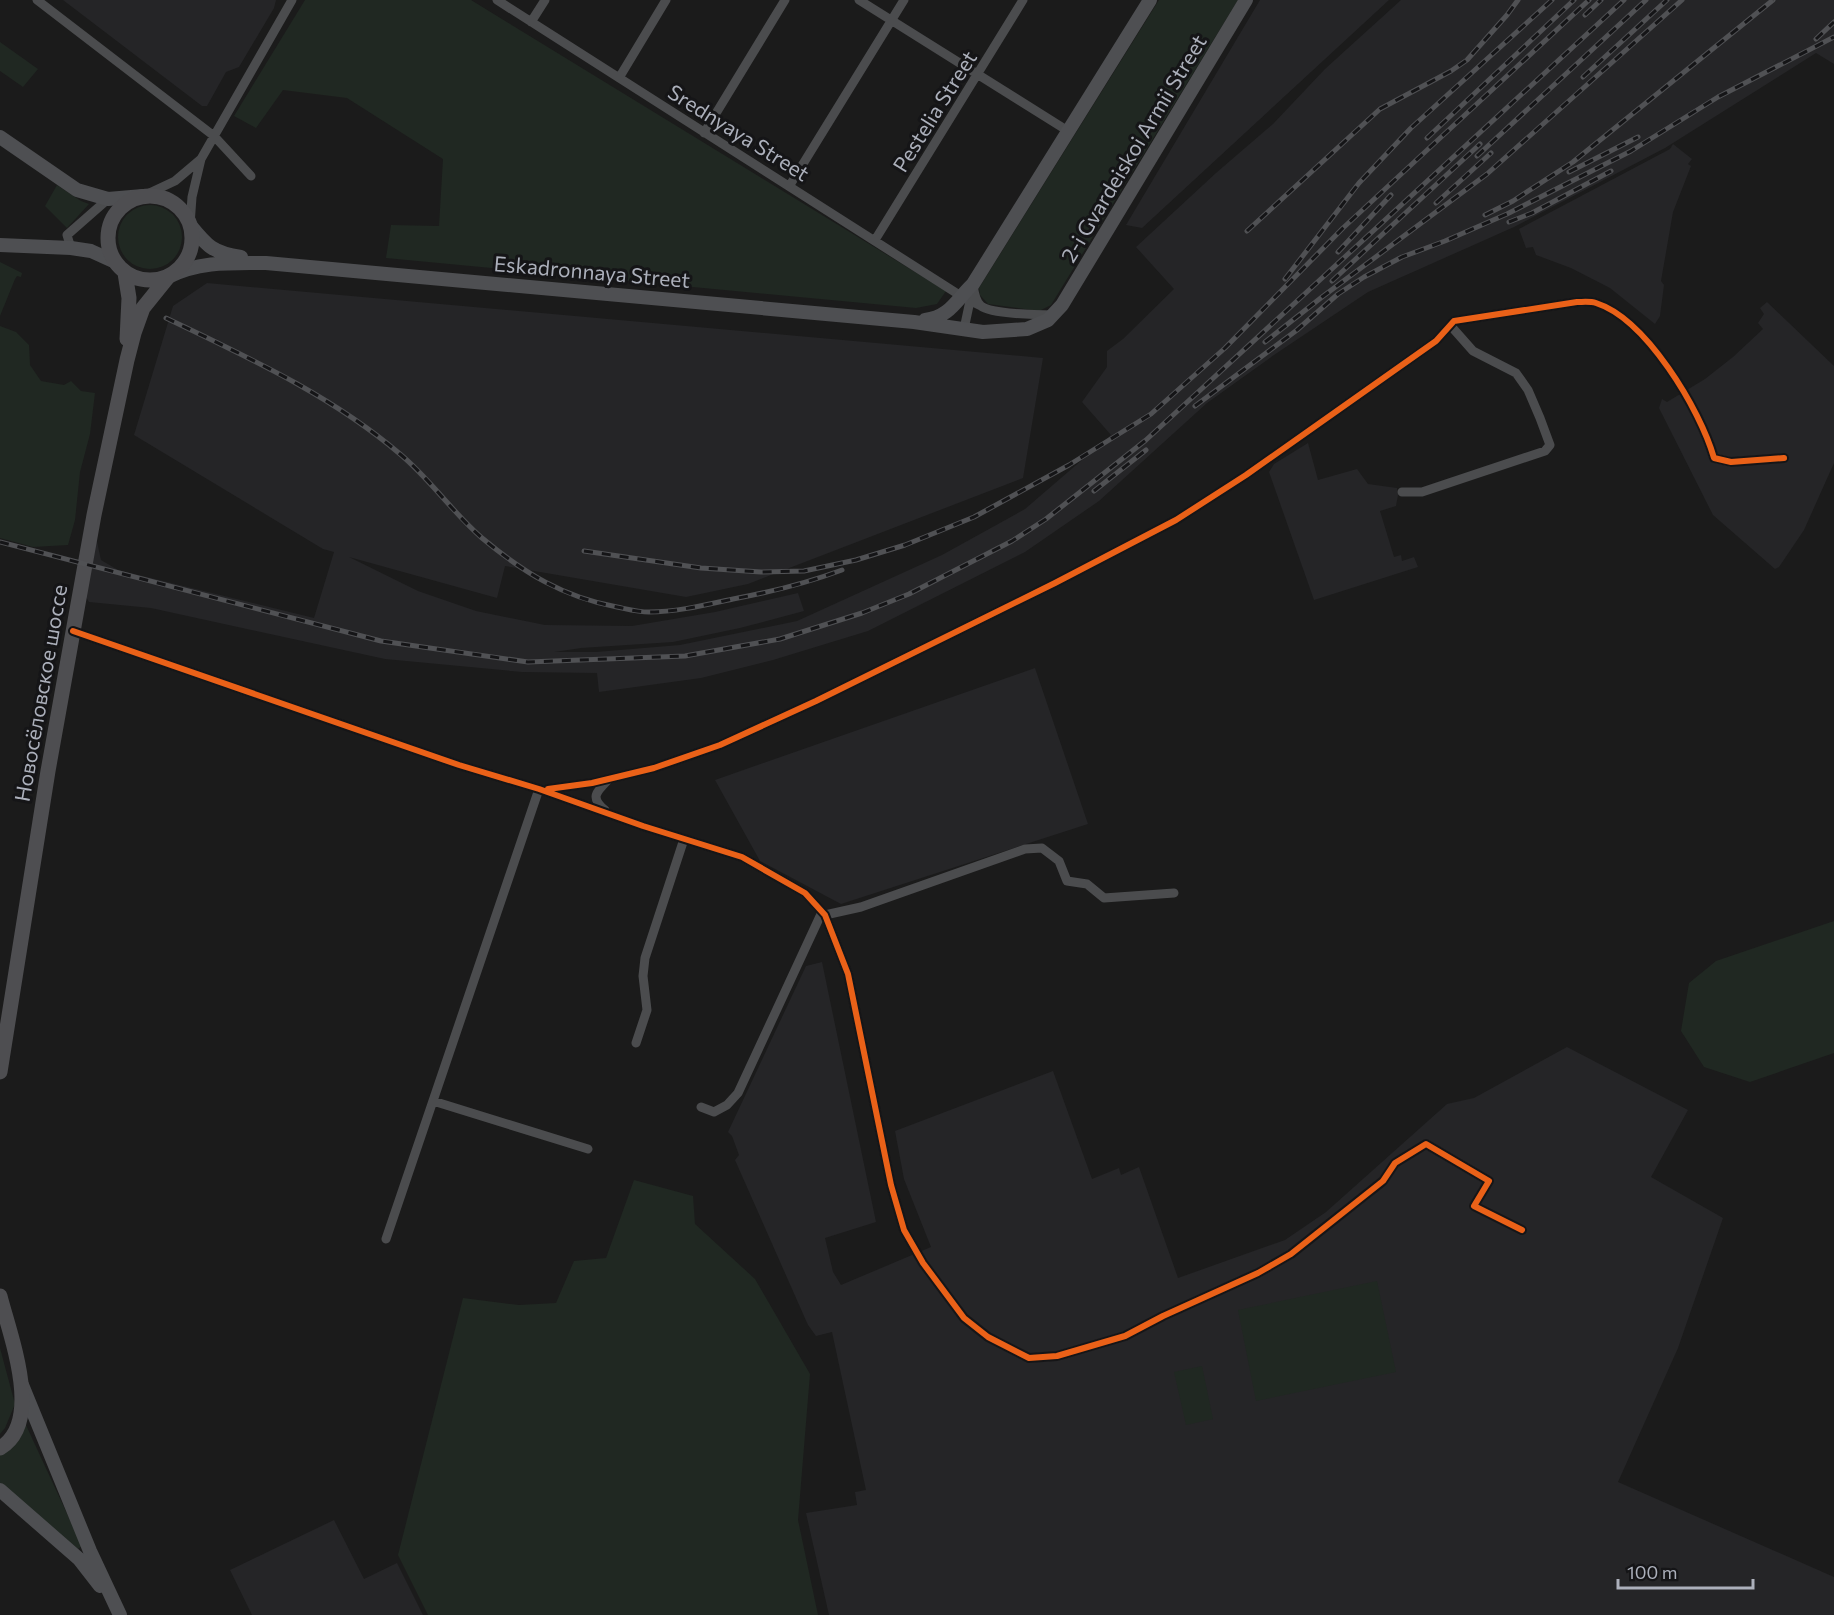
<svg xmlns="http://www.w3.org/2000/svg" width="1834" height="1615" font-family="Commissioner,sans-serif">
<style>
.built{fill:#252527}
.green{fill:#202822}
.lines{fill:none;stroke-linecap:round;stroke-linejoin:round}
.street{stroke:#4b4c4e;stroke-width:9}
.secondary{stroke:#4e4f52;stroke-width:14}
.primary{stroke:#4e4e51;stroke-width:15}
.rail-casing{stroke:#505154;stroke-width:5}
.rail{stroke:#151517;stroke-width:3;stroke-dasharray:9;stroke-linecap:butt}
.cycleway-casing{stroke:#151517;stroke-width:10}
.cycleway{stroke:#ea6118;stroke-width:6}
.labels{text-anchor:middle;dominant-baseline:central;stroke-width:6;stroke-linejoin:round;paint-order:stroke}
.street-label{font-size:21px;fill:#acb0bb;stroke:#151517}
</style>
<rect width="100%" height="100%" fill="#1b1b1b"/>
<!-- built -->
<path class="built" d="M63,0h213l-2,8 -35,59 -13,5 -19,34h-5z
M1260,0h129l-247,228 -16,-3z
M1401,0h433v64l-18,-11 -151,95 -151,79 -146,65 -94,63 -67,48 -108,98 -74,51 -157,79 -95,29 -72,18 -102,14 -2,-19 -75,-1 -137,-13 -234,-51 -62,-6 -5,-8 12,-57 5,23 17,10 196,48 20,-66 -11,-3 -189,-114 39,-129 34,-23 836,75 -20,120 -275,106 -62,13 -181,-31 -8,32 -148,-41 69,34 58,20 69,14 87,1 83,-14 83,-19 6,18 -64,17 -67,14 -92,6 -27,4h42l84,-7 117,-24 145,-66 83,-46 86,-74 -29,-33 25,-35v-16l16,-12 51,-50 -38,-42 80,-74 57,-49 52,-55z
M1673,144l19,15 -4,5 3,2 -18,46 -12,69 3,4 -4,31 -5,8 -45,-36 -39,-20 -35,-13 -3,-8 -7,1 -7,-19 151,-80z
M1767,302l67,64v97l-30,67 -25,37 -4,2 -62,-54 -54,-107 3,-9 5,3 38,-23 28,-22 30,-28 -5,-6 6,-9 -4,-6z
M1308,443l10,37 39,-11 11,15 29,4 1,7 -2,11 -16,5 14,46 7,-2 1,6 12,-4 4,10 -104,33 -45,-128 5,-8z
M1035,668l53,156 -247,80 -81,-43 -45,-81z
M822,962l54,260 -51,16 8,34 8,13 90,-38 -27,-68 -9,-48 158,-60 39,108 27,-11 2,7 18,-8 39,111 107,-38 41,-28 121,-108 27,-6 93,-51 121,63 -37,67 72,41 -45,130 -60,134 216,95v38h-1005l-23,-102 51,-8 -2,-13 11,-2 -34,-158 -16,4 -8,-11 -73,-165 4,-5 -7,-19 -4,-4 78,-166z
M334,1520l30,59 33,-16 26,52h-171l-22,-45z"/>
<!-- green -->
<path class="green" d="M305,0h166l475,291 -9,13 -21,4 -530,-50 5,-33 48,1 4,-67 -96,-61 -64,-8 -27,38 -22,-12z
M1159,0h79l-187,305 -12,6 -51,-7 -8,-9 -1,-7z
M0,42l38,27 -15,18 -23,-16z
M57,185l24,16 8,3 -22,24 -22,-22z
M118 237a32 32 0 1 1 64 0a32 32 0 1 1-64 0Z
M0,262l22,11 -1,4 -4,-1 -2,3 -15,37z
M0,326l16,6 13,13 1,20 11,16 23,4 7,-4 10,10 14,2 -5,41 -10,38 -5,48 -7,25 -35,2 -33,-9z
M1834,921v132l-84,29 -46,-15 -23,-36 8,-48 27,-22z
M634,1180l59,16 2,28 60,55 55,95 -12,146 20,95h-390l-30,-60 65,-257 56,7 37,-2 18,-42 32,-3z
M1377,1281l19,91 -140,29 -18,-91z
M0,1348l15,56 -10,24 -5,6z
M1202,1366l11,53 -27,6 -12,-53z
M25,1423l57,123 -4,3 -78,-65v-30z"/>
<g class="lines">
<!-- street -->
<path class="street" d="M37,0l177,136 37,40
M497,0l464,296 20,10
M859,0l209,131
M531,22l14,-22
M619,78l47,-78
M704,133l81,-133
M790,185l114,-185
M143,196l32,-15 26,-22 91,-159
M190,225l2,-28 9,-38
M875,240l148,-240
M71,248l-4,-13 41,-36
M973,284c1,8 2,17 8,22 10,8 58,9 72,9
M964,329l7,-33
M1402,492h20l123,-41 5,-6 -10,-27 -12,-28 -12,-17 -43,-22 -23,-26
M73,631l386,134 80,24 104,37 99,31 63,36 20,22 23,59 43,211 13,45 19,33 41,55 24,19 41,21 28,-2 68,-20 38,-20 95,-43 33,-19 81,-64
M548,789l44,-6 62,-15 66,-23 96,-44 239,-118 121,-63 70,-45 190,-134 18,-20 123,-19c6,0 13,-1 19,1 50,16 104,106 118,155l17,4 53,-4
M605,810c-15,-12 -9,-18 2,-29
M825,915l36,-8 164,-58 17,-1 17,13 8,20 20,3 17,14 70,-5
M636,1043l11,-33 -4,-34 2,-18 39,-119
M433,1101l155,48
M701,1107l13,5 13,-7 11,-12 84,-181
M1383,1181l12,-18 31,-19 63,37 -15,25 48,24
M386,1239l153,-450"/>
<!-- secondary -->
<path class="secondary" d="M0,137l77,53 31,9 35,-3
M190,225c17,21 23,28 51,32
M0,245l71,3 20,3 22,10
M168,277c31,-16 64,-14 98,-14l648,59 69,10 44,-3 21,-9 14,-15 184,-305
M925,320c25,-3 31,-20 48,-36l177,-284
M22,1385l68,166 30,64
M0,1490l79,69 21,27"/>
<!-- primary -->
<path class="primary" d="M108 238a42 42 0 1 1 84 0a42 42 0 1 1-84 0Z
M125,273l4,25 -2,41
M0,1072l48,-301 46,-256 33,-155 7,-27 9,-25 25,-31
M0,1296c10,40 44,126 0,152"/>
<defs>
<path id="rail" d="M1585,15l16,-15
M1816,39l18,-17
M1583,77l84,-77
M1427,138l147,-138
M1477,156l169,-156
M1569,172l69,-35
M1436,203l55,-50
M1485,215l28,-14 60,-39 200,-162
M1509,222l23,-9 79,-42
M1247,231l133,-122 71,-38 16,-11 40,-45 11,-15
M1338,252l53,-57
M1285,279l74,-96 52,-55 141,-128
M1332,281l148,-137
M166,318c81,39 165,77 234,136 30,25 53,59 82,84 42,35 81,59 135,69 10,2 21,5 32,5 28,0 56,-7 84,-13 38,-7 74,-16 109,-29
M1265,342l57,-45 165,-123 195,-174
M1195,406l102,-76 41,-36 26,-17 38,-20 43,-16 62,-27 124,-63 87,-54 116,-60
M1094,491l52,-41
M0,542l381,99 147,21 157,-6 95,-17 82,-26 47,-19 103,-53 34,-22 100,-79 478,-440
M584,551l117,17 60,4 43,-1 52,-11 49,-15 69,-28 95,-52 82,-51 74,-66 118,-120 246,-228"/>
</defs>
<!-- rail casing -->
<use href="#rail" class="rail-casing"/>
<!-- rail -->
<use href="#rail" class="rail"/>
<defs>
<path id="cycleway" d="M73,631l386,134 80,24 104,37 99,31 63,36 20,22 23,59 43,211 13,45 19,33 41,55 24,19 41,21 28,-2 68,-20 38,-20 95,-43 33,-19 92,-73 12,-18 31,-19 63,37 -15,25 48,24
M548,789l44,-6 62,-15 66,-23 96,-44 239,-118 121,-63 70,-45 190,-134 18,-20 123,-19c6,0 13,-1 19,1 50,16 104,106 118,155l17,4 53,-4"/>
</defs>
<!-- cycleway casing -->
<use href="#cycleway" class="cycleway-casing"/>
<!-- cycleway -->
<use href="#cycleway" class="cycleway"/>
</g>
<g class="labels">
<!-- street labels -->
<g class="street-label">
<text transform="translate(934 111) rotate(-58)">Pestelia Street</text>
<text transform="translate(739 132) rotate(32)">Srednyaya Street</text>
<text transform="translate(1133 148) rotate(-59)">2-i Gvardeiskoi Armii Street</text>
<text transform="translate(592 271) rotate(5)">Eskadronnaya Street</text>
<text transform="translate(40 693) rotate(-80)">Новосёловское шоссе</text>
</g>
</g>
<!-- scale -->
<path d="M1618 1579v9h135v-9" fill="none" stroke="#acb0bb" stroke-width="3"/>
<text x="1627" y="1579" font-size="18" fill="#acb0bb" stroke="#151517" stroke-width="4.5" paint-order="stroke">100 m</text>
</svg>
